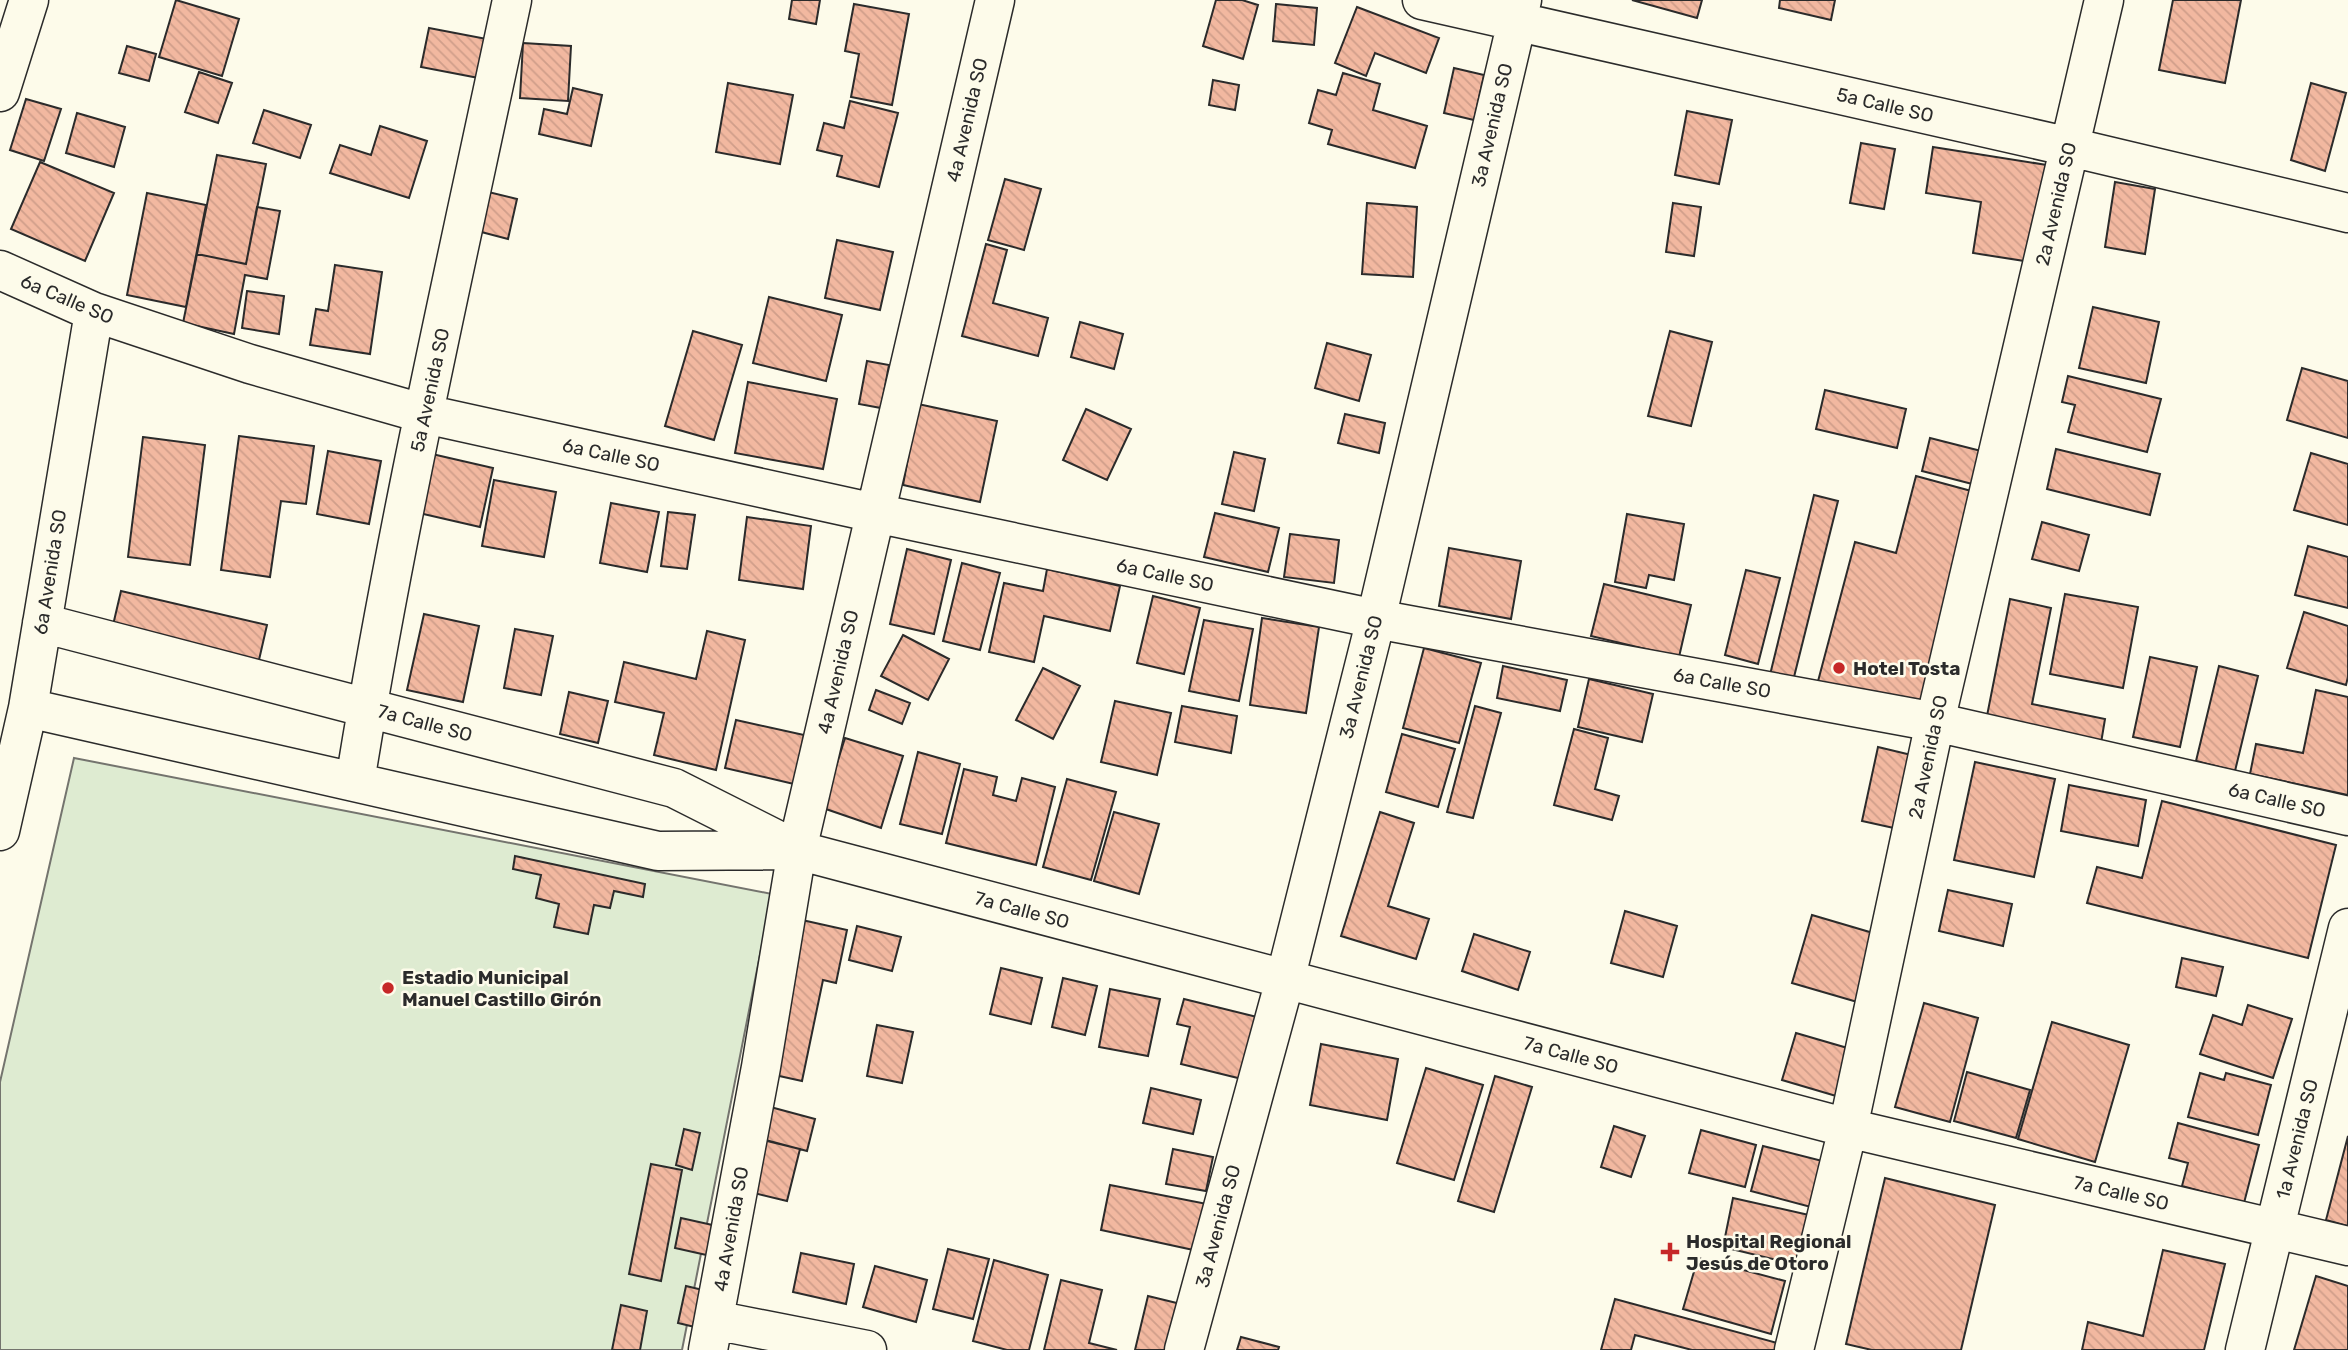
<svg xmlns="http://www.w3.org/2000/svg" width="2348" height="1350" font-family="Rubik,sans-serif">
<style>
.grass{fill:#deebd1;stroke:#74746e;stroke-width:2}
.building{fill:url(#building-back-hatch);stroke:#2b2b2b;stroke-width:2}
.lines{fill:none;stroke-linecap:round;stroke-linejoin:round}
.minor-casing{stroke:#2b2b2b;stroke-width:41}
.minor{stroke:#fdfbea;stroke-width:38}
.poi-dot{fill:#c62828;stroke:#fdfbea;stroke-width:2.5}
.labels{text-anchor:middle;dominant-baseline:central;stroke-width:5;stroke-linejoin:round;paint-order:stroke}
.street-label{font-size:19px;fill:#2b2b2b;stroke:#fdfbea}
.poi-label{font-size:19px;font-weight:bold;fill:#2b2b2b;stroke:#fdfbea;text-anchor:start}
</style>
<defs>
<pattern id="building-back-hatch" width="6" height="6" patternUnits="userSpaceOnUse" patternTransform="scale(1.75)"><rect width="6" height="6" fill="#f2b8a0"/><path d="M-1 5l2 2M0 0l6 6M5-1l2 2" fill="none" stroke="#d09e8a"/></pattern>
</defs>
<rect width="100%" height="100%" fill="#fdfbea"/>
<!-- grass -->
<path class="grass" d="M74,758l698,136 -90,456h-682v-268z"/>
<!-- building -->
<path class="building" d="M176,0l63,19 -17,57 -63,-19z
M792,0h28l-4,24 -27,-5z
M1216,0h26l16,5 -15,54 -40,-13z
M1632,0h70l-5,18z
M1780,0h55l-4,20 -52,-12z
M2173,0h68l-16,83 -66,-13z
M854,4l55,10 -17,91 -41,-8 8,-43 -14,-3z
M1276,4l41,4 -3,37 -41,-4z
M1357,7l82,31 -13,35 -51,-20 -9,23 -31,-13z
M429,28l63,12 -8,39 -63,-12z
M523,43l48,3 -3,55 -48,-3z
M127,46l29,8 -7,27 -30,-8z
M1454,68l30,7 -10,45 -30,-7z
M199,72l33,11 -14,40 -33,-11z
M1343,73l37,11 -7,26 54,16 -12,42 -87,-24 4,-14 -23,-7 9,-33 18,5z
M1213,80l26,5 -4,25 -26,-5z
M728,83l65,12 -13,69 -64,-12z
M2311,83l35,10 -21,78 -34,-11z
M573,88l29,7 -11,51 -52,-12 5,-25 23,5z
M26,99l35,10 -17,52 -34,-11z
M850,101l48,12 -19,74 -42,-11 5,-20 -25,-6 7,-27 20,5z
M264,110l47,15 -11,33 -47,-15z
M1687,111l45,9 -13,64 -44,-9z
M77,113l48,14 -11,40 -48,-14z
M380,126l47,15 -18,57 -79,-25 10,-28 31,10z
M1861,143l34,6 -11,60 -34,-6z
M1933,147l114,18 -16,97 -58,-9 8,-51 -55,-9z
M217,155l49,9 -20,100 -49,-10z
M40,162l74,31 -29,68 -74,-32z
M1005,179l36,10 -17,61 -36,-10z
M2115,182l40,7 -10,65 -40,-7z
M476,189l41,10 -9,40 -42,-11z
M147,193l59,12 -20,102 -59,-12z
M1367,203l50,4 -4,70 -51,-3z
M1673,203l28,4 -7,49 -28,-4z
M257,207l23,4 -13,68 -22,-4 -11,59 -51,-11 14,-69 49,10z
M837,240l56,12 -13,58 -55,-12z
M986,244l21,6 -14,53 55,15 -10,38 -76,-20z
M335,265l47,7 -12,82 -60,-9 6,-36 12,2z
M247,291l37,5 -5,38 -37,-6z
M769,297l73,18 -16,66 -73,-18z
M2093,307l66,15 -13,61 -67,-15z
M1080,322l43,12 -9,35 -43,-12z
M693,331l49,14 -28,95 -49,-14z
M1670,331l42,11 -21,84 -43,-10z
M1327,343l44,12 -12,46 -44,-13z
M867,361l22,4 -8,43 -22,-4z
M2302,368l46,13v57l-61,-18z
M2068,376l93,23 -14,53 -79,-20 7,-27 -13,-3z
M748,382l89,17 -14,70 -88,-16z
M1825,390l81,19 -9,39 -81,-19z
M918,404l79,17 -17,81 -77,-17z
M1086,409l45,20 -24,51 -44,-20z
M1345,414l40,9 -6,30 -41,-10z
M239,436l75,10 -8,58 -25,-3 -11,76 -49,-7z
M143,437l62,8 -15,120 -62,-8z
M1930,438l59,15 -9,33 -58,-15z
M2056,449l104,25 -10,41 -103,-26z
M328,451l53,10 -12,63 -52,-10z
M1234,452l31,7 -11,52 -32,-7z
M2311,453l37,11v61l-54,-15z
M432,454l61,14 -13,59 -61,-14z
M1916,476l70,19 -58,220 -111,-30 38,-143 41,11z
M494,480l62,12 -12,65 -62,-11z
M1814,495l24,6 -47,188 -23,-6z
M611,503l48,9 -12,60 -47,-9z
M668,512l27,3 -8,54 -26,-3z
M1215,513l64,15 -11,44 -64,-15z
M1627,514l57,10 -10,56 -25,-5 -3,13 -31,-6z
M747,517l64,9 -8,63 -64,-9z
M2042,522l47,13 -10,36 -47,-12z
M1290,534l49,6 -5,43 -50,-6z
M2308,546l40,11v51l-53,-13z
M1449,548l72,13 -10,58 -72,-13z
M907,549l44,11 -17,74 -44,-10z
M962,563l38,10 -20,77 -37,-9z
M1047,569l73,17 -10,45 -66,-15 -10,46 -45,-10 15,-69 39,8z
M1746,570l34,8 -22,86 -33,-9z
M1604,584l87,21 -12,52 -88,-21z
M121,591l146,34 -11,48 -146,-35z
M2065,594l73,13 -15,81 -73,-14z
M1153,596l47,12 -16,66 -47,-11z
M2010,599l41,9 -19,96 73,15 -5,30 -115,-23z
M2304,612l44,14v51l-2,8 -59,-17z
M424,614l55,12 -16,76 -56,-12z
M1262,618l57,9 -13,86 -56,-8z
M1204,620l49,9 -14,72 -50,-10z
M515,629l38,7 -12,59 -37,-7z
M707,631l38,9 -29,130 -62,-15 10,-42 -49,-11 9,-40 72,17z
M903,635l46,24 -21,41 -47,-24z
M1424,648l57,15 -22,80 -56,-15z
M2150,657l47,10 -17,80 -47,-10z
M1503,666l64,14 -7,31 -63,-13z
M2219,666l39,10 -23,95 -39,-10z
M1043,668l37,18 -27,53 -37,-19z
M1589,679l64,15 -11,48 -64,-15z
M876,690l34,13 -8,21 -33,-14z
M2316,690l32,7v98l-98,-21 6,-30 47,9z
M569,692l39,9 -10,42 -38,-9z
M1115,701l56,12 -14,62 -56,-13z
M1182,706l55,10 -6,37 -56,-11z
M1475,706l26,7 -28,105 -26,-6z
M736,720l68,15 -10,49 -69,-16z
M1574,729l34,9 -13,51 24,7 -7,24 -58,-15z
M1402,734l53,15 -17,58 -52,-15z
M845,738l58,18 -22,72 -58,-20z
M1878,747l50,12 -16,73 -50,-11z
M918,752l42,12 -18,70 -42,-10z
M1975,762l80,17 -21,98 -80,-17z
M964,769l33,8 -4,18 23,6 6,-23 33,9 -19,78 -90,-22z
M1067,779l49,13 -25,88 -48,-13z
M2069,785l77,15 -8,46 -77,-15z
M2162,801l174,44 -28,113 -221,-55 10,-36 45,11z
M1114,812l45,12 -20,70 -45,-13z
M1380,812l34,11 -26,83 41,13 -13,40 -75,-23z
M515,856l130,28 -2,13 -29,-6 -4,17 -16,-3 -6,29 -34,-7 5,-23 -23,-6 5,-23 -28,-6z
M1948,890l64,14 -9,42 -64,-15z
M1625,911l52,15 -14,51 -52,-14z
M1812,915l78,23 -19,68 -79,-23z
M802,920l45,10 -11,53 -13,-3 -21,101 -32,-7z
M857,926l44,11 -9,34 -43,-11z
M1474,934l56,18 -12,38 -56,-19z
M2182,958l41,9 -7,29 -40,-9z
M1001,968l41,10 -11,46 -41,-10z
M1063,978l34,8 -12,49 -33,-8z
M1110,989l50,10 -12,57 -49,-9z
M1184,999l77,19 -15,62 -65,-16 9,-37 -13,-3z
M1924,1003l54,15 -28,104 -55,-15z
M2248,1005l44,14 -19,59 -73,-24 13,-39 29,10z
M2052,1022l77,23 -34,117 -77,-23z
M877,1025l36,7 -11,51 -35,-7z
M1796,1033l72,21 -15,47 -71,-21z
M1321,1044l77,15 -11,61 -77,-15z
M1426,1068l57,17 -29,95 -57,-17z
M1967,1072l63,18 -14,48 -62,-17z
M2200,1073l24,7 2,-7 45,12 -13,50 -70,-18z
M1495,1076l37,11 -38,125 -36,-11z
M1151,1088l50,12 -8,34 -50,-11z
M763,1105l52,14 -8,32 -53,-14z
M2178,1123l81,22 -15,58 -62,-17 6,-23 -19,-5z
M1614,1126l31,10 -14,41 -30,-10z
M684,1129l16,4 -8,37 -16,-5z
M1701,1130l55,15 -11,42 -56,-14z
M2348,1136v90l-22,-6z
M763,1140l37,9 -13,52 -37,-9z
M1763,1146l75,19 -12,46 -75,-20z
M1173,1149l40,8 -7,34 -40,-7z
M651,1164l31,6 -21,111 -32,-7z
M1885,1178l110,27 -34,145h-89l-26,-6z
M1110,1185l97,19 -9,47 -97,-21z
M1733,1198l76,17 -11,50 -75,-18z
M681,1218l36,8 -6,30 -36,-8z
M948,1249l41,10 -16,60 -40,-10z
M2163,1250l62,14 -21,86h-122l6,-28 55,14z
M801,1253l53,11 -8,40 -53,-12z
M1698,1258l87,23 -14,53 -88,-25z
M994,1260l54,15 -19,75h-22l-34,-9z
M875,1266l52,14 -11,42 -53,-15z
M2316,1276l32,10v64h-54z
M1061,1280l41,10 -13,53 28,7h-73z
M686,1286l21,5 -8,37 -21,-5z
M1148,1296l37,9 -11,45h-39z
M1615,1299l177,48 -1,3h-99l-57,-15 -4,15h-30z
M621,1305l26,6 -7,39h-28z
M1241,1337l38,10 -1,3h-41z"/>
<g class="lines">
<defs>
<path id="minor" d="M1422,0l648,147 278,66
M0,92l29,-92
M0,270l94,42 156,52 175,50 450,99 501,106 559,103 413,94
M42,623l632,165 123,62 1051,278 500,118
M28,708l630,143 132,-1
M355,782c42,-262 102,-522 157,-782
M0,831l28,-123 66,-396
M714,1320l153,30
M708,1350l53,-283 36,-217 198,-850
M1184,1350l101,-370 91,-361 146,-619
M1794,1350l54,-222 87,-406 169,-722
M2245,1350l103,-422"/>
</defs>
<!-- minor casing -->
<use href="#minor" class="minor-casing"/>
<!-- minor -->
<use href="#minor" class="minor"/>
</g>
<!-- markers -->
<g class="poi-dot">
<circle cx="1839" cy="668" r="7"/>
<circle cx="388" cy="988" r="7"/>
<path d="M1666.5 1241.5h7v7h7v7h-7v7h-7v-7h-7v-7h7z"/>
</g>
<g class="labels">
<!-- street labels -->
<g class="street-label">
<text transform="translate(1885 105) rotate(13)">5a Calle SO</text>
<text transform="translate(967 120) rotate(-77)">4a Avenida SO</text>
<text transform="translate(1492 125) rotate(-77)">3a Avenida SO</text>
<text transform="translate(2056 204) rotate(-77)">2a Avenida SO</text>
<text transform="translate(67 299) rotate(23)">6a Calle SO</text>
<text transform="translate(430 390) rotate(-78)">5a Avenida SO</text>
<text transform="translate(611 455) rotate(12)">6a Calle SO</text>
<text transform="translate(50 572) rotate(-81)">6a Avenida SO</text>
<text transform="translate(1165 575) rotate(12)">6a Calle SO</text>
<text transform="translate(838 672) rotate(-77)">4a Avenida SO</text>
<text transform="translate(1361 677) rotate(-76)">3a Avenida SO</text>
<text transform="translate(1722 683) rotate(10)">6a Calle SO</text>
<text transform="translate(425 723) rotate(15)">7a Calle SO</text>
<text transform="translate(1928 757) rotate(-78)">2a Avenida SO</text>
<text transform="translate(2277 800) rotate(13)">6a Calle SO</text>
<text transform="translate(1022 910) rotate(15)">7a Calle SO</text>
<text transform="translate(1571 1055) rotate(15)">7a Calle SO</text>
<text transform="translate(2297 1139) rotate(-76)">1a Avenida SO</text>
<text transform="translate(2121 1193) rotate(13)">7a Calle SO</text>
<text transform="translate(1218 1226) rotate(-75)">3a Avenida SO</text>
<text transform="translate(731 1229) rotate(-80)">4a Avenida SO</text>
</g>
<!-- poi labels -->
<g class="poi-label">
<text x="1853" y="668">Hotel Tosta</text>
<text x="402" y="977">Estadio Municipal<tspan x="402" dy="22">Manuel Castillo Girón</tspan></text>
<text x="1686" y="1241">Hospital Regional<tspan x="1686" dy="22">Jesús de Otoro</tspan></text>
</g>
</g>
</svg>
